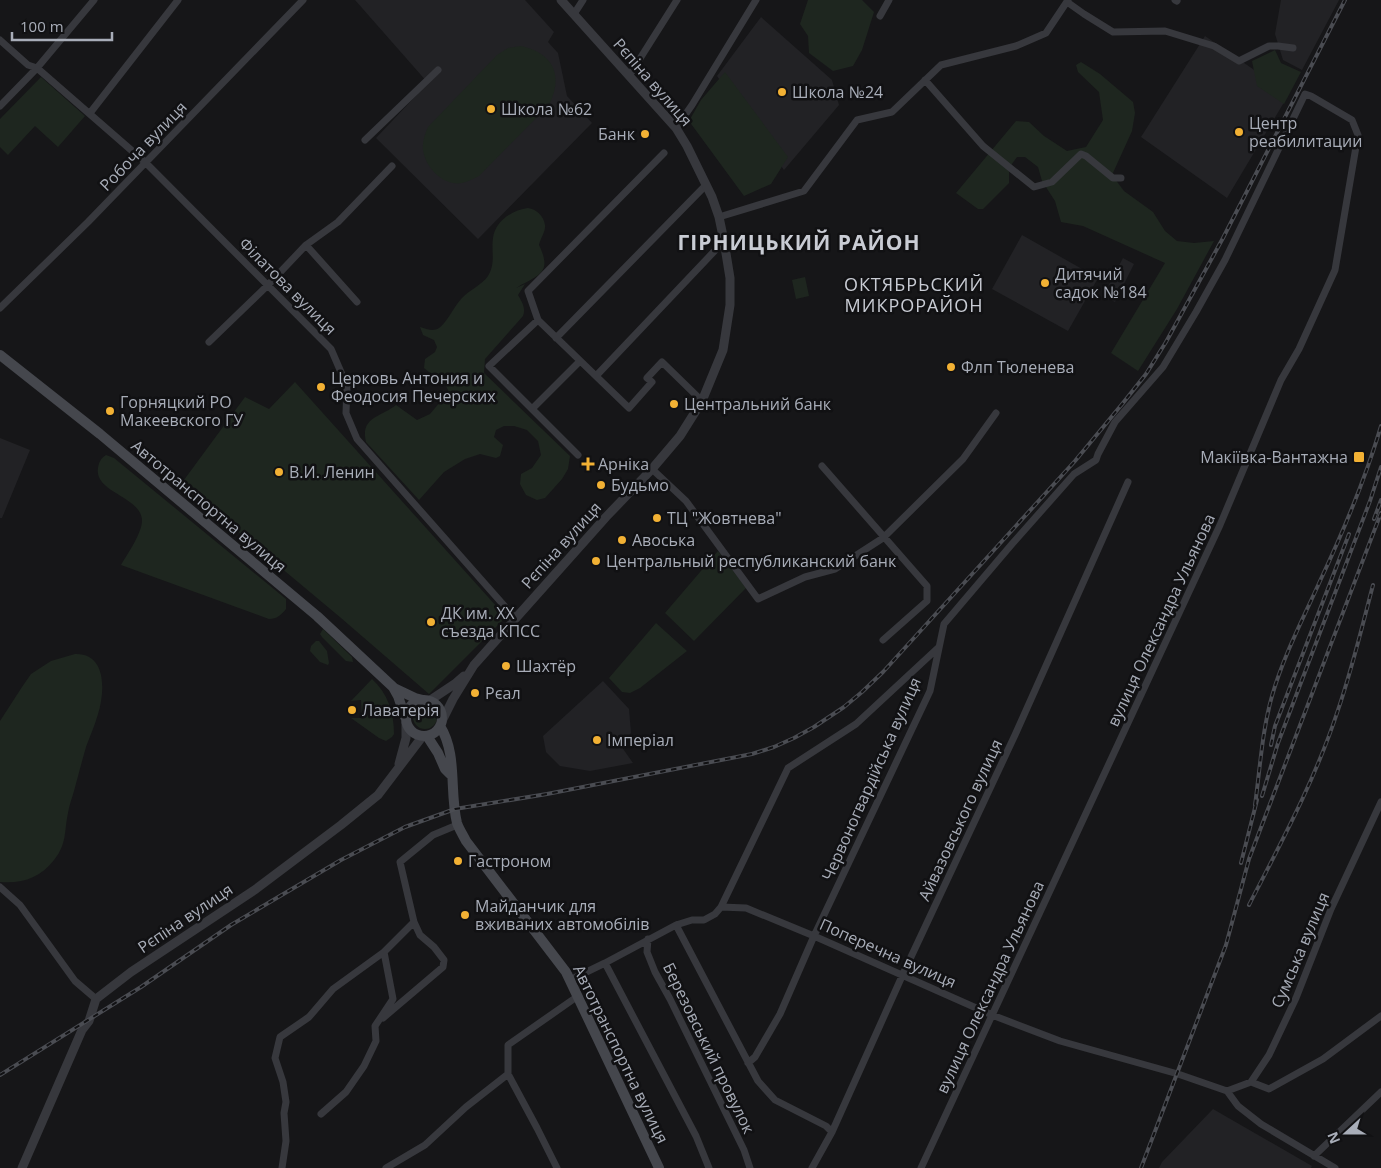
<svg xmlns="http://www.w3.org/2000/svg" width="1381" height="1168" font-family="'Open Sans',sans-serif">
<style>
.built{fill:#222225}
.green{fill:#1e261f}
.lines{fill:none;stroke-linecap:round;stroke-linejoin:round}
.minor{stroke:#37383d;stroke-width:7}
.tertiary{stroke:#37383d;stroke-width:9}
.secondary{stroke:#45474d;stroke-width:10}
.rail-casing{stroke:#4a4c52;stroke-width:4}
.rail{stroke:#111113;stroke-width:2;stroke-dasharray:5.5;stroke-linecap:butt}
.poi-dot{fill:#f2b134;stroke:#111113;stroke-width:2}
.labels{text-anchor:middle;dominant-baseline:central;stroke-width:5;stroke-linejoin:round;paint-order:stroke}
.street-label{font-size:16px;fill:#a8adb8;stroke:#111113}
.poi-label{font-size:16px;fill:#a8adb8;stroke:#111113;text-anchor:start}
.neighbourhood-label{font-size:18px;letter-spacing:1px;fill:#c9ccd4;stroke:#111113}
.district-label{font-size:21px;font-weight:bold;letter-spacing:1px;fill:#c9ccd4;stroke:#111113}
</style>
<rect width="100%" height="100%" fill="#161618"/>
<!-- built -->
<path class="built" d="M355,0h170l29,32 -6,10 10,11 9,43 25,27 -114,116 -102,-101 52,-55z
M1281,0h58l-37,70 -19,-10 -8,-26z
M761,17l71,63 7,25 -55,65 -67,-94z
M1205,36l84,58 -62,104 -86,-61z
M1022,235l76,43 -30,53 -76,-42z
M1123,258l11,6 -19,38 -12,-6z
M0,438l30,12 -28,68h-2z
M603,681l26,28 2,24 -10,13 12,17 -43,8 -30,-5 -14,-14 -3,-16z
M1213,1109l99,57 -1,2h-152l3,-6z"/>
<!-- green -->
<path class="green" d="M808,0h54l12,12 -12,38 -9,16 -20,5 -24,-18 -1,-17 -8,-12z
M521,46c32,7 43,29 28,59l-70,71c-8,4 -17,9 -26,7 -15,-3 -28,-18 -30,-33 -1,-8 2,-16 5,-23l69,-72 11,-7z
M1275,50l6,13 20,9 -17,32 -27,-18 -5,-25z
M1081,62l19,12 33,28 2,11 -3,18 -20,44 12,16 29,21 12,19 12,10 17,2 20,-2 -37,68 -39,62 -27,-18 54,-90 -82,-37 -22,-4 -6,-21 -13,-20 -4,-14 -13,-10h-8l-8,11v15l-26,26h-5l-22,-16 60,-72 13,1 15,14 23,15 19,-4 17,-27 -4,-28 -21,-20 -2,-7z
M725,72l63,85 -17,27 -27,12 -55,-75 12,-21z
M41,77l44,39 -27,31 -23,-21 -27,29 -8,-8v-28z
M528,208c8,1 16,8 17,17 1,6 -5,14 -6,20 14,29 -1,30 -23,43l9,-4 -7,11c4,7 8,13 5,21l-38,43 -1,14 86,83 -2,13 -6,10 -17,19 -8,2 -11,-5 -6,-11 1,-10 11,-6 9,-13 -3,-14 -11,-11 -13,-4h-10l-8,4 -2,7 9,8 -3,11 -4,2 -16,-4 -15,5 -21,13 -25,28 -53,-58c-6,-25 15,-25 30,-37l21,15 13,-6 16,-19 2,-5 -2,-4 -22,-18 1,-9 10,-7 2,-5 -3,-7 -11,-5 -3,-8c7,2 13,5 19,1 7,-4 16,-23 23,-30 7,-8 20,-13 26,-22 8,-13 3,-25 5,-38 2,-17 19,-28 35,-30z
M805,277l4,19 -13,3 -4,-19z
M295,382l211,235 -77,77 -88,-76 -160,-134 64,-87 24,12z
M106,455l8,3 172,141v10c-5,6 -9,10 -17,10l-148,-54c7,-12 22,-33 21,-46 -3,-23 -48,-27 -44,-51 1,-6 3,-10 8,-13z
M718,551l28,37 -52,53 -29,-28z
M656,623l31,28 -47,37 -10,5 -8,-1 -13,-14z
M323,629l29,28 1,5 -7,-1 -24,-24 -2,-3z
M316,641h3l8,10 2,12 -1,2 -8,-3 -10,-11 1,-5z
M75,654c32,-1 30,38 23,60 -3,11 -8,22 -12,33 -4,14 -8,29 -12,44 -2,7 -5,15 -6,22 -4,19 -1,31 -14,47 -14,18 -32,24 -54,22v-161l22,-34 9,-13 20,-13z
M372,679c16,15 22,33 22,55l-2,3 -6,4 -7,-3 -28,-20h11l-1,-18 -10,1z
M413 717a12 12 0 1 1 24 0a12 12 0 1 1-24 0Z"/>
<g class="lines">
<!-- minor -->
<path class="minor" d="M1175,0l2,1
M1067,2l17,12 29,18 52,-1 49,15 25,15 30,-15h9l15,2
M574,14l9,-14
M880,16l9,-16
M0,40l28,25 9,3 109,95 185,186 16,37 -1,27 11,26 158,179
M629,76l48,-76
M925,80l58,66 51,41 18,-5 29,-28 5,2 27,22h8
M0,106l37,-38 57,-68
M90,113l88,-113
M676,128l16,-23 64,-105
M365,140l73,-70
M664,153l-136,138 10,29 91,88 23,-26 -5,-4 15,-16 40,39
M719,217l85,-26 53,-71 35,-8 49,-47 75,-19 30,-13 22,-33
M306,245l51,57
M0,308l88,-86 215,-222
M538,320l-49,46 89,89
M556,338l150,-153
M209,342l59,-57 38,-40 32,-23 54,-56
M596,376l128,-135
M532,409l48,-48
M822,466l105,120v15l-44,39
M652,469l34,32 72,98 47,-22 30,-8 48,-31 80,-79 33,-46
M0,887l20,18 55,76 21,18
M721,907l67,-139 68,-44 83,-77
M676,925l82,156 17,19 51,26 6,6
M648,939l-1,13 8,20 15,27 74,151 6,18
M605,963l91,173 13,32
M570,980l35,-17 71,-38 16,-5h12l11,-6 6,-7 25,1 68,28 178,79 68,26 118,33 49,17 11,15 23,18 74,44
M383,1018l60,-51 1,-7 -10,-13 -14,-12 -6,-13
M748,1063l7,-6 25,-43 34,-78 116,-245 14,-67 68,-80 62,-70 22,-14 2,-6 17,-32 48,-55 33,-55 29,-52 80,-166 6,2 41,24 6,15 -23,135 -36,79 -18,31 -61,145 -299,643
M508,1074l29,54 20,40
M1251,1082l18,7 54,-30 58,-43
M1227,1091l24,-9 18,-27 27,-57 35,-89 50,-107
M321,1114l25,-22 18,-26 12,-25 -1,-15 18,-27 -9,-47 30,-30 -14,-60 33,-27 24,-10
M1314,1156l67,-64
M282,1168l4,-27 -2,-28 2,-11 -3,-20 -8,-24 5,-21 29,-20 24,-28 51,-37
M386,1168l39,-23 41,-38 42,-33v-29l70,-49
M812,1168l20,-36 71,-158 112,-239 113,-253"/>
<!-- tertiary -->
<path class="tertiary" d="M429,701l27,-18 8,-7
M442,721l11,-22 21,-34 132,-148 46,-48 28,-33 22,-35 21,-51 7,-45v-27l-6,-37 -5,-24 -7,-20 -25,-51 -11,-18 -115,-128
M399,764l7,-26v-15
M22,1168l60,-138 7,-9 7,-22 35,-27 125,-83 85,-64 37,-30 44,-58"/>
<!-- secondary -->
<path class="secondary" d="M0,355l100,79 217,182 76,71 5,9 7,21
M394,688l21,10 8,2
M406 718a18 18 0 1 1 36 0a18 18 0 1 1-36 0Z
M440,726c18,29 9,65 17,97 2,6 6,12 9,18l100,131 93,196
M427,736l11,17 7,16 5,5"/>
<defs>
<path id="rail" d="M1374,519l7,-19
M1271,745l4,-19 74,-192
M1262,796l16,-53 92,-242 11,-34
M1255,805c5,-36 7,-74 17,-109 11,-39 31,-77 48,-115 24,-51 45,-101 61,-155
M1241,863l16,-63
M1249,905c33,-64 67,-127 89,-195 14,-41 24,-83 35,-125
M0,1075l141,-88 90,-62 110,-65 64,-33 50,-18 92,-15 205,-40 22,-7 20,-9 20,-11 30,-20 18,-15 21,-20 192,-211 48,-58 23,-29 20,-32 57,-104 122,-238
M1141,1168l85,-223 23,-86 132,-346"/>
</defs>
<!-- rail casing -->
<use href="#rail" class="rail-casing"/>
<!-- rail -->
<use href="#rail" class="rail"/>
</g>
<!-- markers -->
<g class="poi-dot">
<circle cx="782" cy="92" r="5"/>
<circle cx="491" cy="109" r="5"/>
<circle cx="1239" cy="132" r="5"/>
<circle cx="645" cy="134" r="5"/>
<circle cx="1045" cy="283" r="5"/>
<circle cx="951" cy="367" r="5"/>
<circle cx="321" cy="387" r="5"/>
<circle cx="674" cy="404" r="5"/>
<circle cx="110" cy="411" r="5"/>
<rect x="1353" y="451" width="12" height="12" rx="2.5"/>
<path d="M585.5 456.5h5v5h5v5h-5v5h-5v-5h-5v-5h5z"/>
<circle cx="279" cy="472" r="5"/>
<circle cx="601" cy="485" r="5"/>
<circle cx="657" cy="518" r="5"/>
<circle cx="622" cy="540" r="5"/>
<circle cx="596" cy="561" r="5"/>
<circle cx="431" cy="622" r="5"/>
<circle cx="506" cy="666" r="5"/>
<circle cx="475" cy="693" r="5"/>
<circle cx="352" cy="710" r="5"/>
<circle cx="597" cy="740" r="5"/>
<circle cx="458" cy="861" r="5"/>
<circle cx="465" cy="915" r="5"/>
</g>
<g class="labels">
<!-- street labels -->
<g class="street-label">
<text transform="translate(653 82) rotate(49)">Рєпіна вулиця</text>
<text transform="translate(143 146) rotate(-46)">Робоча вулиця</text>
<text transform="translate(288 286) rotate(45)">Філатова вулиця</text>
<text transform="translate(209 506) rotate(40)">Автотранспортна вулиця</text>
<text transform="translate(561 545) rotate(-48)">Рєпіна вулиця</text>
<text transform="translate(1161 620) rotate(-65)">вулиця Олександра Ульянова</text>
<text transform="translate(871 779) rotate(-66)">Червоногвардійська вулиця</text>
<text transform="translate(960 820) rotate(-65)">Айвазовського вулиця</text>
<text transform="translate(185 918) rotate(-34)">Рєпіна вулиця</text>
<text transform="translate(1300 950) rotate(-67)">Сумська вулиця</text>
<text transform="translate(888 953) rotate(24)">Поперечна вулиця</text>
<text transform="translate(990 987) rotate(-65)">вулиця Олександра Ульянова</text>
<text transform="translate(709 1048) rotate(64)">Березовський провулок</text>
<text transform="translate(621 1054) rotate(64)">Автотранспортна вулиця</text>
</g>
<!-- poi labels -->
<g class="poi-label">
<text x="792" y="92">Школа №24</text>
<text x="501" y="109">Школа №62</text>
<text x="1249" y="123">Центр<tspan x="1249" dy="18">реабилитации</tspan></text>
<text x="635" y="134" text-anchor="end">Банк</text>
<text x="1055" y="274">Дитячий<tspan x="1055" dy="18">садок №184</tspan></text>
<text x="961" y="367">Флп Тюленева</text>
<text x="331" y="378">Церковь Антония и<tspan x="331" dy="18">Феодосия Печерских</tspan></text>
<text x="120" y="402">Горняцкий РО<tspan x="120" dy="18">Макеевского ГУ</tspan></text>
<text x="684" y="404">Центральний банк</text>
<text x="1348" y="457" text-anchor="end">Макіївка-Вантажна</text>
<text x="598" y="464">Арніка</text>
<text x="289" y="472">В.И. Ленин</text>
<text x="611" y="485">Будьмо</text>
<text x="667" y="518">ТЦ "Жовтнева"</text>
<text x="632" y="540">Авоська</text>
<text x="606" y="561">Центральный республиканский банк</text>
<text x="441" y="613">ДК им. XX<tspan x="441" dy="18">съезда КПСС</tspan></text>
<text x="516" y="666">Шахтёр</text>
<text x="485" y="693">Рєал</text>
<text x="362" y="710">Лаватерія</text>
<text x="607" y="740">Імперіал</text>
<text x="468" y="861">Гастроном</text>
<text x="475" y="906">Майданчик для<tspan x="475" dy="18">вживаних автомобілів</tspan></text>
</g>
<!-- neighbourhood labels -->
<g class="neighbourhood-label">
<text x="914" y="284">ОКТЯБРЬСКИЙ<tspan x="914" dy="21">МИКРОРАЙОН</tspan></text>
</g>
<!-- district labels -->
<g class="district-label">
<text x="799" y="242">ГІРНИЦЬКИЙ РАЙОН</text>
</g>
</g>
<!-- north arrow -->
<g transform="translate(1346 1133) rotate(249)" stroke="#111113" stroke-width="4" paint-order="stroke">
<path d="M0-4L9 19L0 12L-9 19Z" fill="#a8adb8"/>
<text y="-8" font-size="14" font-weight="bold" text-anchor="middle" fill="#a8adb8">N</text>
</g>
<!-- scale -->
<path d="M12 32v8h100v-8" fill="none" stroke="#a8adb8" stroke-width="2.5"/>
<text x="20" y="32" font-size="15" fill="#a8adb8" stroke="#111113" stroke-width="4" paint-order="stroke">100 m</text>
</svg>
